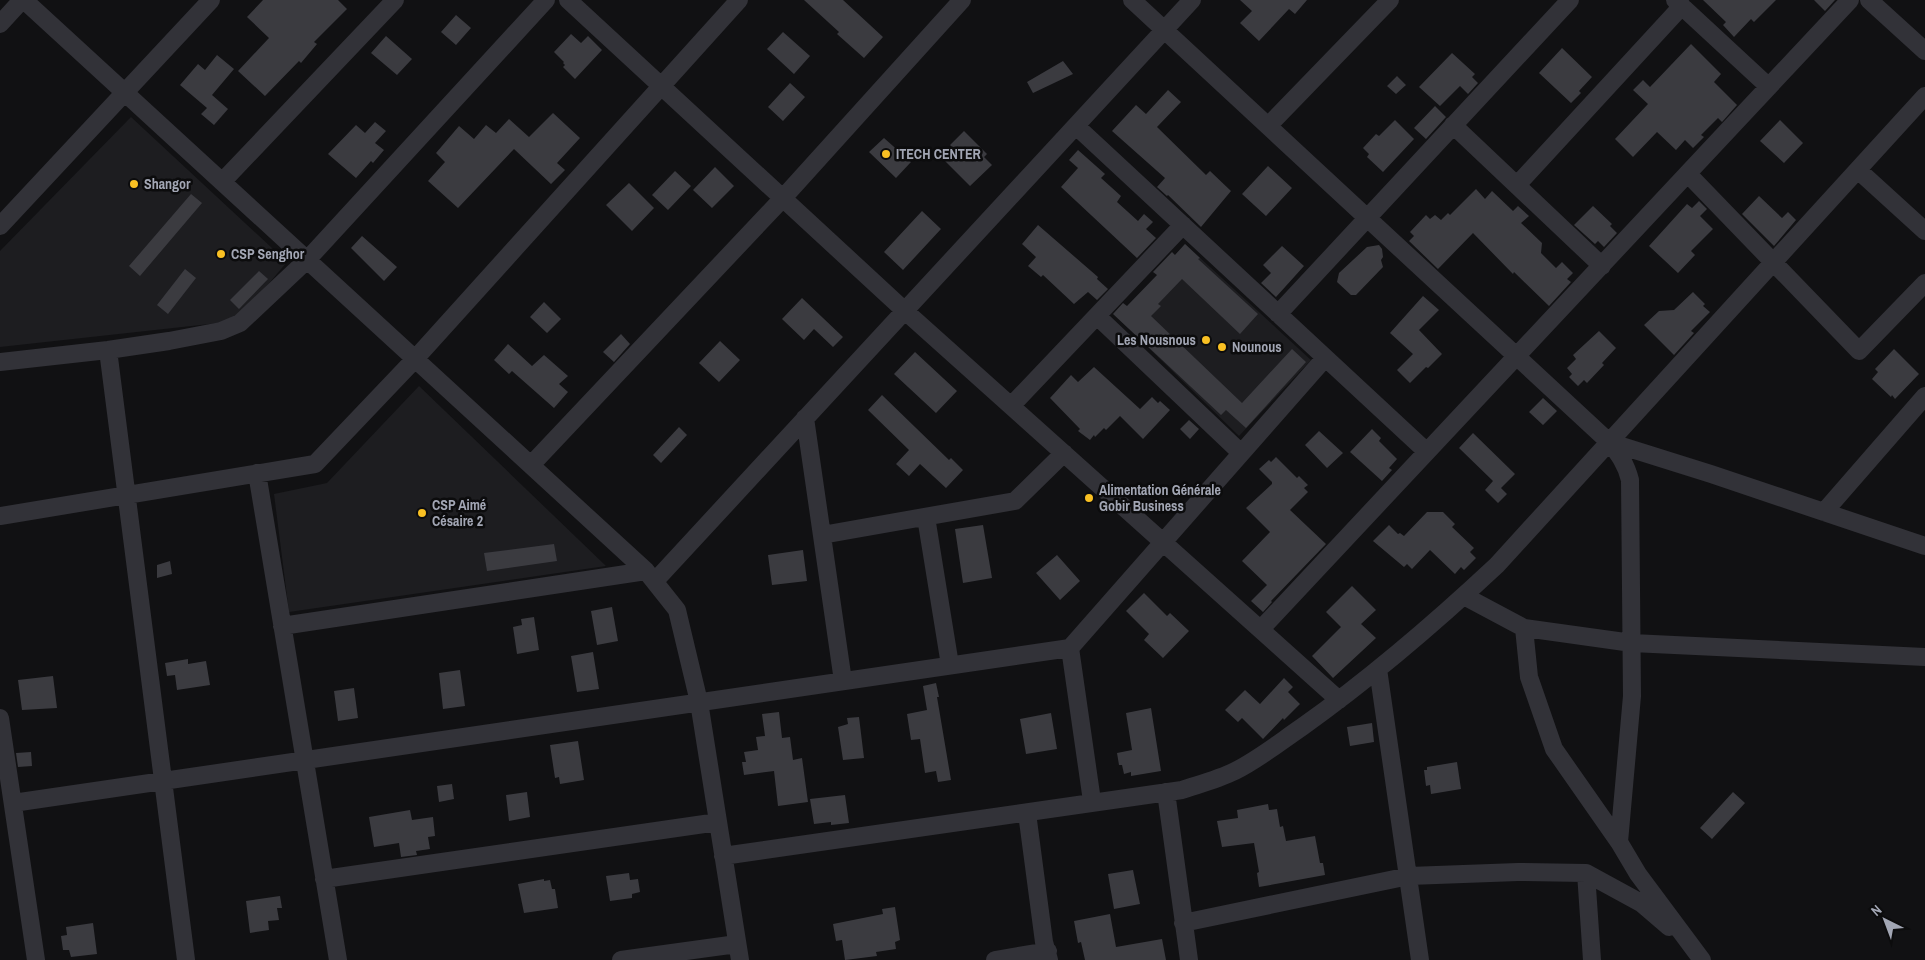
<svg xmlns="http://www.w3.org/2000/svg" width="1925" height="960" font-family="'Archivo Narrow',sans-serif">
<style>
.built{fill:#1d1d20}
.building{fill:#3b3b40}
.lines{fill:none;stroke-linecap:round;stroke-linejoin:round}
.minor{stroke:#323238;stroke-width:18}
.poi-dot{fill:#f9c023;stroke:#0c0c0d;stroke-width:2}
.labels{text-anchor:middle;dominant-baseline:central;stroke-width:5;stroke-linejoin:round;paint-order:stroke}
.poi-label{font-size:14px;font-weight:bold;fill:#a2a6b4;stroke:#0c0c0d;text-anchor:start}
</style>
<rect width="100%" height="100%" fill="#111113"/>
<!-- built -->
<path class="built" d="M131,117l156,145 -50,59 -237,26v-96z
M1185,244l126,116 -72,76 -122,-119 47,-48 -1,-1z
M419,386l187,180 -317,46 -15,-118 53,-11z"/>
<!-- building -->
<path class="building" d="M263,0h75l9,9 -33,33 3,2 -16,19 -2,-2 -34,35 -27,-25 31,-33 -22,-21z
M804,0h39l40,37 -19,21 -27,-24 2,-2z
M1240,0h67l-12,14 -6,-5 -30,32 -19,-18 12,-12z
M1703,0h73l-22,22 -3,-3 -17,18 -11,-12 3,-3z
M1814,0h21l-10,11z
M456,15l15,13 -15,17 -15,-13z
M783,32l27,24 -16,18 -27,-25z
M571,34l10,9 7,-7 14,14 -27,29 -12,-12 2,-2 -2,-2 1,-1 -10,-10z
M386,36l26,23 -15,16 -26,-22z
M1691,44l30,30 -7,8 23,23 -15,17 -4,-4 -17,17 3,2 -11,11 -8,-8 -9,10 -19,-18 -24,25 -18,-18 33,-35 -15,-14 10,-10 7,7z
M1562,48l30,29 -13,14 2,2 -10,10 -32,-30z
M1452,53l23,21 -3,3 6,6 -10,11 -8,-8 -20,20 -21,-19z
M217,55l17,14 -22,26 16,14 -14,16 -13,-11 6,-6 -27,-23 18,-21 7,6z
M1063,61l10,13 -40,19 -6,-11z
M1397,76l9,9 -10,9 -9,-8z
M790,83l15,14 -22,24 -15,-14z
M1168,90l13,12 -24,25 49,48 4,-4 21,20 -30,36 -33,-32 -1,1 -10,-9 8,-9 -53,-47 24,-26 10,9z
M1435,106l11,11 -20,22 -12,-11z
M553,113l27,25 -23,25 8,7 -14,14 -37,-35 -56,59 -30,-27 17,-19 -9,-9 23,-27 15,13 12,-14 10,8 13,-14 20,18z
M1395,120l19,19 -31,33 -16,-15 2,-3 -6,-6 13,-14 3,2z
M1780,120l23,23 -19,20 -24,-22z
M375,122l11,9 -11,12 9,7 -11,13 -2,-2 -15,17 -28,-24 28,-29 9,8z
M964,131l23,23 -3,3 8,8 -22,21 -25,-25 10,-11 -5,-5z
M884,138l27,24 -15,16 -27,-26z
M1078,150l27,24 -4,4 20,18 -4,6 21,19 6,-7 9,8 -7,7 10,9 -19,20 -76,-71 17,-19 -9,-8z
M1268,166l24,22 -26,28 -24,-22z
M715,167l19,19 -22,22 -19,-18z
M675,171l16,15 -23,24 -16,-15z
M629,183l25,25 -22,23 -26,-26z
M1476,189l9,10 7,-8 21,20 5,-5 11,10 -8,7 21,20 -1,10 15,15 6,-6 11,11 -6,6 4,3 -22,24 -35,-34 -1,2 -40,-41 -35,36 -29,-28 5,-5 -4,-4 16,-17 4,4 5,-4 6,5 7,-7 2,2z
M191,194l11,9 -62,73 -11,-10z
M1759,196l23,22 6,-6 8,8 -22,26 -32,-32z
M1699,201l8,8 -7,7 13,13 -22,22 4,4 -17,18 -29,-27 38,-42 5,4z
M1593,206l19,18 -2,2 7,7 -13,14 -6,-6 -3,3 -21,-19z
M922,211l19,18 -38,41 -19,-18z
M1038,225l60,52 -1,2 11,10 -11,11 -9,-8 -14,12 -31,-29 -2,2 -13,-11 8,-9 -14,-13z
M362,236l35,31 -13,14 -33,-33z
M1185,244l15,14 -2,1 60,55 -18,20 -58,-55 -24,25 3,2 -10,10 91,87 50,-54 14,13 -60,66 -20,-18 -5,5 -108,-101 10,-11 4,3 30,-31 -4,-3 19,-20 3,3z
M1379,245l3,4 1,8 -2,3 2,7 -27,28h-5l-14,-13 2,-9 28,-26z
M1282,246l22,20 -28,31 -15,-14 10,-10 -8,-8z
M185,269l11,9 -28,36 -11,-9z
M259,271l9,8 -29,30 -9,-9z
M1693,292l12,12 -2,2 7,6 -19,19 3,2 -20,22 -30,-30 15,-14 15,-1z
M1423,296l16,14 -20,20 23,24 -14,14 -2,-1 -16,16 -13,-13 16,-16 -23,-21z
M802,298l41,39 -10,10 -19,-18 -10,11 -22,-21z
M544,302l17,17 -14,14 -17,-16z
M1599,331l17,17 -14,15 2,2 -17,18 -3,-3 -6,6 -9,-9 3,-3 -5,-6 9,-9 -3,-4z
M621,334l9,10 -16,18 -11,-10z
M720,341l20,19 -21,22 -20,-19z
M508,344l24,22 12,-11 24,21 -9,8 9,8 -14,16 -42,-37 -3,3 -15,-14z
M1894,349l25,25 -24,25 -3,-4 -1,2 -19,-18 6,-7 -3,-3z
M915,352l42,39 -21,22 -42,-39z
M1094,367l46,42 12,-12 6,6 2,-2 10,9 -27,29 -23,-23 -14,14 -2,-2 -9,9 -1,-2 -4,5 -12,-9 2,-2 -30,-31 21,-23 7,7z
M882,395l67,65 2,-2 12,12 -17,18 -26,-24 -11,12 -13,-12 13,-14 -41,-40z
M1543,398l14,13 -14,14 -14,-13z
M1189,420l10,9 -9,10 -10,-10z
M679,427l8,8 -26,28 -8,-8z
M1372,429l9,9 -2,3 18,18 -8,9 3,2 -10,11 -32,-29z
M1319,431l24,22 -16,15 -22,-23z
M1473,433l42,41 -14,14 6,6 -9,9 -13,-13 8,-9 -34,-33z
M1276,457l21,21 2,-2 9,9 -4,3 4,4 -18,18 36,34 -55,57 1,1 -9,10 -12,-11 16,-16 -25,-24 28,-29 -24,-24 26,-24v-2l-13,-13 10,-9 2,2z
M1427,512h16l12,12 -3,3 22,21 -4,4 6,6 -12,12 -3,-3 -6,7 -25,-24 -18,19 -5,-5 -3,3 -31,-26 16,-16 9,9 2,-1 4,3z
M983,525l9,53 -29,5 -8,-54z
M554,544l3,17 -70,10 -3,-18z
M803,550l4,31 -35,4 -4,-30z
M1057,555l23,26 -20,19 -24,-27z
M170,561l2,13 -15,4v-13z
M1352,586l24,24 -15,14 15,14 -43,40 -21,-22 29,-29 -15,-15z
M1144,593l23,23 3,-3 19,18 -26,27 -19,-18 5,-6 -23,-23z
M612,607l6,34 -21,4 -6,-34z
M534,617l5,33 -22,4 -4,-27 9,-2 -1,-6z
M593,652l6,37 -22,3 -6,-36z
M188,659v5l18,-3 4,24 -33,5 -2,-15 -8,1 -2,-13z
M460,670l5,36 -22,3 -4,-36z
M53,676l4,32 -35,2 -4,-30z
M1284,678l9,9 -5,5 12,12 -16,16 -1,-2 -20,21 -21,-21 -4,4 -13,-12 20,-20 15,14z
M936,683l3,14h-2l14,83 -13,2 -2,-11 -11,2 -5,-34 -9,1 -4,-26 20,-4 -4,-24z
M354,688l4,30 -20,3 -4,-30z
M1151,708l10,63 -30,5v-4l-7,2 -2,-9h-3l-2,-12 15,-3 -6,-37z
M779,712l3,26 8,-1 3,23 9,-2 6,44 -30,4 -4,-35 -30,4 -2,-13h4l-2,-10 14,-2 -2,-13 9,-1 -3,-22z
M1051,713l6,36 -31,5 -6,-35z
M859,717l5,41 -21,2 -5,-33 10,-3 -1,-6z
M1372,723l2,19 -24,4 -3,-19z
M578,741l6,39 -24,4 -1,-7 -4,1 -5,-33z
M31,752l1,14 -14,1 -2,-14z
M1457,762l4,27 -30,5 -1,-9 -4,1 -2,-16h3v-3z
M452,784l2,15 -15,3 -2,-16z
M527,792l3,25 -21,4 -3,-26z
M1733,792l12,11 -33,36 -12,-11z
M845,795l4,28 -18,2v-3l-17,2 -4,-25z
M1268,804l1,6 8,-1 3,18 3,-1 3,15 29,-5 5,27h3l2,12 -66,12 -2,-14 2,-1 -5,-29 -32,4 -5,-26 21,-3 -1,-8z
M410,810l2,10 21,-3 2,19 -7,1 2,12 -14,2 1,4 -16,2 -2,-14 -25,4 -5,-30z
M1133,870l7,34 -26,5 -6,-35z
M629,873l1,7 8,-1 2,13 -8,2v4l-22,3 -4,-25z
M544,879v2l6,-1 2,9h3l3,19 -34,5 -6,-29z
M280,896l2,12h-5l2,12 -11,1 1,9 -19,3 -4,-32z
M895,907l5,33 -5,2 1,7 -20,3 1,4 -32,4 -3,-20 -6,1 -3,-17 50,-10 -1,-5z
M1110,914l6,33 46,-8 4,21h-81l-4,-18 -3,1 -4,-22z
M93,923l4,31 -26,3 -2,-7h-6l-2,-14 6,-1 -1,-8z"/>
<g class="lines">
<!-- minor -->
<path class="minor" d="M24,0l622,571 31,39 22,92 41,258
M568,0l337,311 434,389
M1132,0l477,442c10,12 17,22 21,38l2,216 -13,146 19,32 64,86
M1675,0l94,87
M1869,0l56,51
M0,24l22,-24
M1453,125l149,141
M1076,126l351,326
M1268,126l122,-126
M1858,170l67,61
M1688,174l171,177 66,-68
M222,182l173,-182
M1517,185l165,-179
M0,226l211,-226
M1278,314l292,-314
M1097,316l144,137
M108,350l78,610
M0,362l108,-12 61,-9 52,-10 19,-8 67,-63 239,-260
M1011,406l172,-181
M805,418l38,263
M1609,442l102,32 214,72
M531,465l252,-267 179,-198
M257,473l81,487
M1824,512l101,-116
M0,516l315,-52 100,-105 324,-359
M926,517l24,148
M822,535l193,-34 49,-48
M655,581l537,-581
M1464,596l60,32 108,15 293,14
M282,626l364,-55
M1524,628l5,49 25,72 65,93
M1261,629l589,-629
M1070,648l22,153
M1378,669l42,291
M0,718l36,242
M1166,792l23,168
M13,803l1057,-155 255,-290
M1027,813l17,129 5,18
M723,856l459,-66c18,-6 37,-11 53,-19 24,-12 45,-29 67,-44 69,-49 133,-104 195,-162l428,-469
M1586,873l6,87
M324,879l394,-57
M1183,923l226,-47 109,-4 68,1 55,30 28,24
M621,960l116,-16
M995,960l53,-9"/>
</g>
<!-- markers -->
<g class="poi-dot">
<circle cx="886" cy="154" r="5"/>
<circle cx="134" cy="184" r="5"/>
<circle cx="221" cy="254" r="5"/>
<circle cx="1206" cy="340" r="5"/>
<circle cx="1222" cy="347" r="5"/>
<circle cx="1089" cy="498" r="5"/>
<circle cx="422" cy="513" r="5"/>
</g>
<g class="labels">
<!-- poi labels -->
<g class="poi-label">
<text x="896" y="154">ITECH CENTER</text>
<text x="144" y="184">Shangor</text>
<text x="231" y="254">CSP Senghor</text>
<text x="1196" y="340" text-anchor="end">Les Nousnous</text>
<text x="1232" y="347">Nounous</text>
<text x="1099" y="490">Alimentation Générale<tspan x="1099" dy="16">Gobir Business</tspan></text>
<text x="432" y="505">CSP Aimé<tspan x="432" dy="16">Césaire 2</tspan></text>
</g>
</g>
<!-- north arrow -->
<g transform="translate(1885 920) rotate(318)" stroke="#0c0c0d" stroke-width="4" paint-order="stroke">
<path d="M0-4L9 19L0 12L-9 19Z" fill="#a2a6b4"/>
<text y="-8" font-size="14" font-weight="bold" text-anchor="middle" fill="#a2a6b4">N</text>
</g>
</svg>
